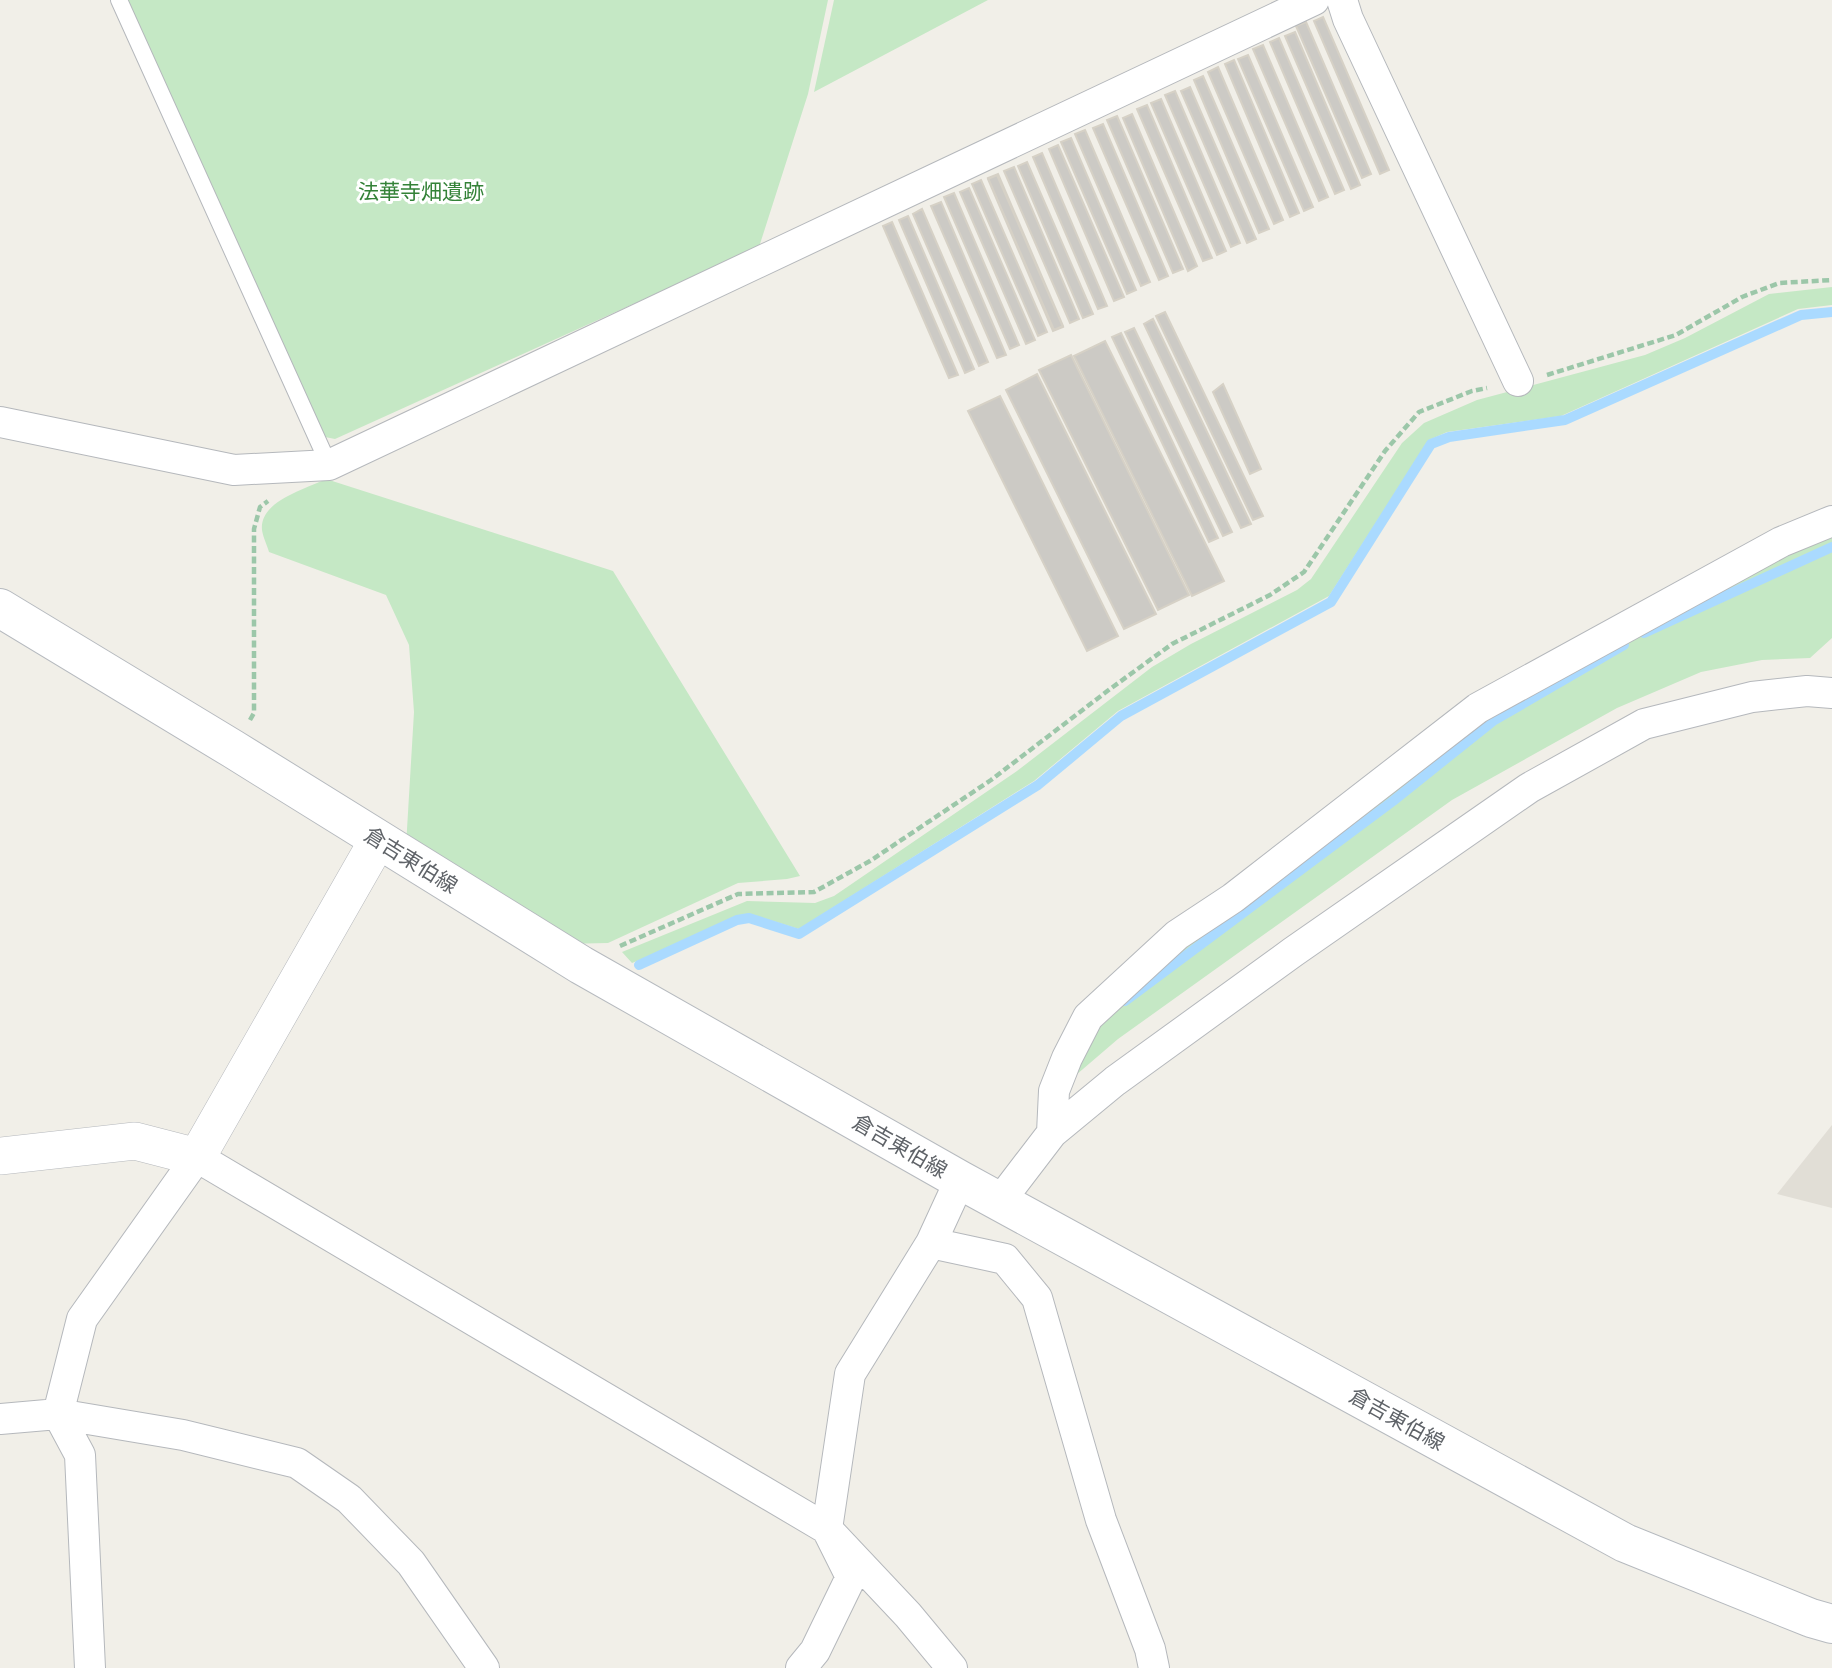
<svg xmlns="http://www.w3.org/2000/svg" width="1832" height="1668" font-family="'PT Sans Narrow','Noto Sans JP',sans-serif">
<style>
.education{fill:#e1ded6}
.green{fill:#c5e8c5}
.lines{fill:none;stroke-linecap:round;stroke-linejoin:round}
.stream{stroke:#aadaff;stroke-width:10}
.building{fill:#cccac5;stroke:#d6d1c6;stroke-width:2}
.service-casing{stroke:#b5b8bc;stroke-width:18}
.minor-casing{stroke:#b5b8bc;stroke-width:32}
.tertiary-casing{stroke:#b5b8bc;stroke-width:38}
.secondary-casing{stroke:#b6babf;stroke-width:40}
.path{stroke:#9cc7a9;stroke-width:4.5;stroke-dasharray:7 3.5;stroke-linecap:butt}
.service{stroke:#fff;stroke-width:16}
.minor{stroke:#fff;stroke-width:30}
.tertiary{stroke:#fff;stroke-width:37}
.secondary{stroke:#fff;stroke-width:38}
.labels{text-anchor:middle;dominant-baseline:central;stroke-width:6;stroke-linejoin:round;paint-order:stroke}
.park-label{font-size:21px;fill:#348238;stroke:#fff}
.street-label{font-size:21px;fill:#5f6368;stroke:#fff}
</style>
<rect width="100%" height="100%" fill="#f1efe8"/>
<!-- education -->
<path class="education" d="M1832,1125v83l-55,-14z"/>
<!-- green -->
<path class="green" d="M126,0h702l-20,94 -49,153 -424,192 -10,-2z
M834,0h154l-174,92z
M1832,287v18l-34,4 -237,107 -114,16 -18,8 -100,156 -211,115 -84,70 -235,148 -46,-14 -121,48 -10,-11 125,-51 68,2 19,-7 183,-125 135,-104 39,-23 106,-54 14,-11 91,-136 22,-20 53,-23 168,-45 40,-17 84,-44z
M326,479l287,92 187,305 -13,3 -49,4 -130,60 -45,1 -157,-98 8,-134 -5,-67 -23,-50 -117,-43c-2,-7 -6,-15 -7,-22 -3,-29 44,-41 64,-51z
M1832,529v109l-22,20 -48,2 -61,12 -84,36 -165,92 -334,239 -49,42 10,-34 80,-87 332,-251z"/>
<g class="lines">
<!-- stream -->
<path class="stream" d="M1644,633l188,-86
M639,965l98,-45 12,-2 50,16 239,-149 83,-69 210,-114 100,-158 18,-7 116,-17 236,-105 31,-3
M1125,1001l268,-200 100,-80 131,-76"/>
</g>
<!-- building -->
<path class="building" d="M1323,17l66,153 -9,4 -66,-153z
M1306,22l65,152 -9,4 -66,-152z
M1295,32l65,153 -9,4 -66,-153z
M1279,38l65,152 -9,4 -65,-152z
M1263,45l65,152 -9,4 -66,-152z
M1248,55l65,152 -9,4 -66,-152z
M1234,60l65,153 -9,4 -65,-153z
M1218,67l65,153 -9,4 -66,-152z
M1203,76l66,153 -10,4 -65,-153z
M1190,87l66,152 -9,4 -66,-152z
M1175,91l65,152 -9,4 -66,-152z
M1161,99l65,152 -9,4 -66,-152z
M1147,105l65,153 -9,3 -66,-152z
M1132,114l65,152 -9,5 -65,-153z
M1117,116l66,153 -10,4 -66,-153z
M1103,124l65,152 -9,4 -66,-152z
M1085,130l65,152 -9,4 -66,-152z
M1071,138l65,152 -9,4 -66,-152z
M1058,145l66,152 -10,4 -65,-152z
M1042,153l65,153 -9,3 -65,-152z
M1027,162l66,152 -10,4 -65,-152z
M1014,167l65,152 -9,4 -66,-152z
M998,174l65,152 -9,4 -66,-152z
M997,175l66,152 -10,4 -65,-152z
M981,180l66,152 -9,4 -66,-152z
M969,188l66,152 -9,4 -66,-152z
M954,193l65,152 -9,4 -66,-152z
M941,202l65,153 -9,3 -66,-152z
M922,209l66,153 -9,4 -66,-152z
M908,216l66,153 -9,4 -66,-153z
M892,222l66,153 -9,3 -66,-152z
M1165,312l98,204 -10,4 -97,-204z
M1153,319l98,205 -10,4 -97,-204z
M1134,328l98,204 -9,4 -98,-204z
M1121,333l97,205 -9,4 -97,-205z
M1105,341l119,240 -32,15 -118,-240z
M1071,355l118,240 -31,15 -119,-240z
M1037,374l119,240 -32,15 -118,-239z
M1223,384l38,85 -11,5 -37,-82z
M1000,396l118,240 -31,15 -119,-240z"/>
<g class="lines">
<defs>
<path id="service" d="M119,0l210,465"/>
<path id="minor" d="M1342,0l6,19 170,362
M0,422l234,48 95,-5 985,-465
M1052,1133l2,-42 13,-33 21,-41 89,-82 56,-37 245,-190 303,-166 51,-21
M1000,1201l52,-68 63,-52 178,-129 236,-164 115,-64 108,-27 55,-6 25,2
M931,1243l74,16 32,39 64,222 49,129 4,19
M0,1419l58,-5 125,21 114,28 52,36 62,64 73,105
M90,1668l-10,-213 -22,-41 24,-95 115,-162 630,372 81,86 44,53
M801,1668l14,-17 36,-74 -24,-48 23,-155 81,-131 29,-63"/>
<path id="tertiary" d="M0,1156l135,-15 62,16 181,-317"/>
<path id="secondary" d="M0,608l233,141 348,216 379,215 665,363 186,75 21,6"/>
</defs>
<!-- service casing -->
<use href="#service" class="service-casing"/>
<!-- minor casing -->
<use href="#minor" class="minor-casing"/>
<!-- tertiary casing -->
<use href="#tertiary" class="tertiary-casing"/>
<!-- secondary casing -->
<use href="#secondary" class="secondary-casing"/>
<!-- path -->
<path class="path" d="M1547,375l129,-40 66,-38 37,-14 53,-3
M250,720l4,-7v-184l6,-22 8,-6
M620,946l118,-52 76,-2 56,-31 121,-81 119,-91 62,-45 98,-49 34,-23 81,-121 34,-39 53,-21 15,-3"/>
<!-- service -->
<use href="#service" class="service"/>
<!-- minor -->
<use href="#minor" class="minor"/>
<!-- tertiary -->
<use href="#tertiary" class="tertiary"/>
<!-- secondary -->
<use href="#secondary" class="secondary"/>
</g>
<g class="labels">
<!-- park labels -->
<g class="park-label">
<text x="421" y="191">法華寺畑遺跡</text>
</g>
<!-- street labels -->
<g class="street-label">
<text transform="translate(411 860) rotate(32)">倉吉東伯線</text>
<text transform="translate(900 1146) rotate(30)">倉吉東伯線</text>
<text transform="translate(1397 1419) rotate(29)">倉吉東伯線</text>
</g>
</g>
</svg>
